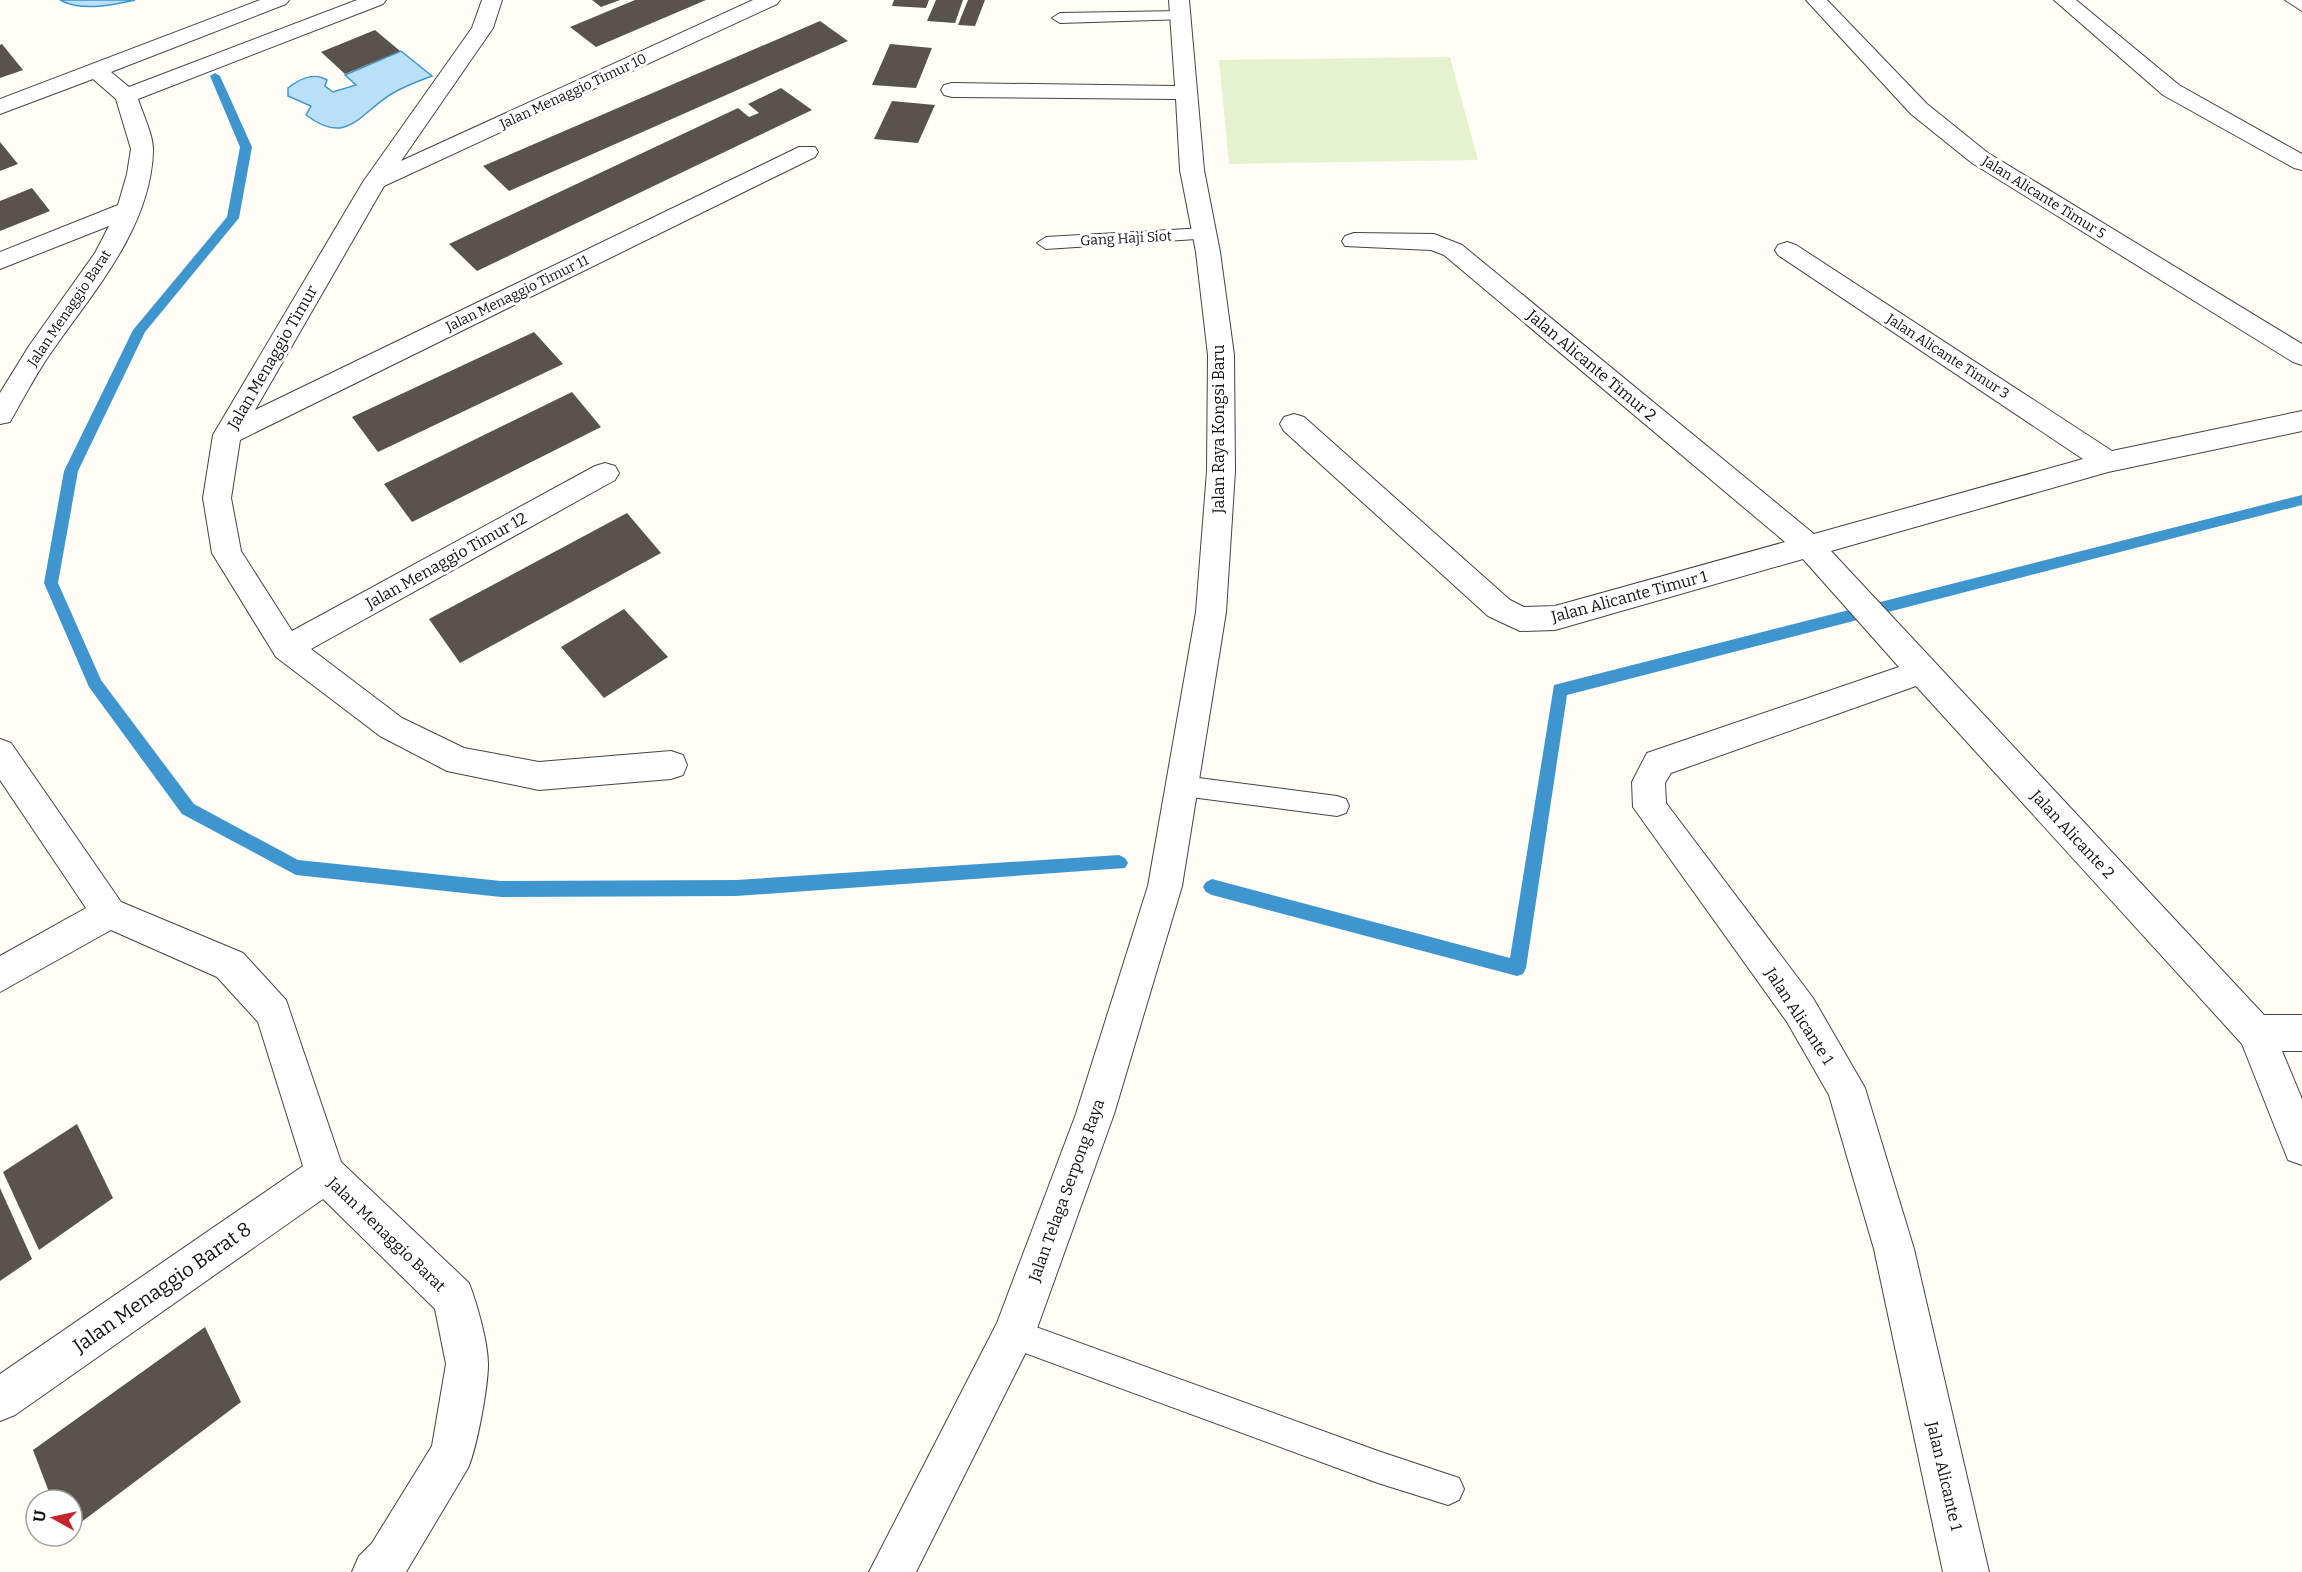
<svg xmlns="http://www.w3.org/2000/svg" width="2302" height="1572" font-family="Bitter,serif">
	<rect width="100%" height="100%" fill="#fffdf5"/>
	<path fill="#e6f2cf" d="M1450 57 1478 160 1229 164 1219 60Z"/>
	<g fill="#b9e0f7" stroke="#3f96cf" stroke-width="1.5">
		<path d="M60 0H135C111 5 83 12 60 0Z"/>
		<path d="M401 51 432 76C419 81 405 86 393 93 359 113 348 147 306 115L311 106 288 96V88C299 79 314 72 327 80L325 86 333 92 356 85 345 75Z"/>
	</g>
	<g fill="none" stroke-linecap="round" stroke-linejoin="round">
		<g fill="#3f96cf" fill-rule="evenodd">
			<path d="M215 73 220 76 252 147 239 218 145 332 78 471 58 583 101 680 194 804 298 860 501 881 736 880 1119 855 1125 858 1128 863 1125 868 736 896 501 897 296 875 182 814 89 687 44 583 64 471 133 330 227 217 240 147 210 76Z"/>
			<path d="M2302 495V505L1567 695 1526 968 1523 974 1517 976 1212 895 1206 892 1203 887 1206 882 1212 879 1510 958 1554 685Z"/>
		</g>
	</g>
	<g fill="#5a524d">
		<path d="M592 0H620L601 7Z"/>
		<path d="M635 0H706L596 47 570 27Z"/>
		<path d="M894 0H929L926 8 892 6Z"/>
		<path d="M936 0H963L955 23 927 21Z"/>
		<path d="M968 0H985L975 26 958 25Z"/>
		<path d="M820 21 848 41 509 191 483 166Z"/>
		<path d="M375 30 400 51 345 74 321 52Z"/>
		<path d="M2 44 23 70 0 78V45Z"/>
		<path d="M890 44 932 48 916 88 872 85Z"/>
		<path d="M781 88 812 110 477 271 449 244 738 108 749 117 759 113 748 104Z"/>
		<path d="M892 101 935 105 918 143 874 139Z"/>
		<path d="M0 142 18 164 0 171Z"/>
		<path d="M32 188 50 211 0 231V201Z"/>
		<path d="M534 332 563 364 378 452 352 417Z"/>
		<path d="M572 392 601 427 412 522 384 484Z"/>
		<path d="M627 513 661 553 460 663 429 619Z"/>
		<path d="M624 609 668 657 604 698 561 647Z"/>
		<path d="M77 1124 113 1198 39 1250 3 1172Z"/>
		<path d="M0 1188 32 1259 0 1281Z"/>
		<path d="M205 1327 241 1402 72 1529V1500H52L33 1450Z"/>
	</g>
	<g fill="none" stroke-linecap="round" stroke-linejoin="round">
		<defs>
			<g id="service">
				<path d="M2285 0H2302V11Z"/>
				<path d="M1181 11 1189 16 1186 19 1060 23 1052 18 1060 13Z"/>
				<path d="M1205 228 1211 230 1214 234 1211 238 1046 249 1037 243 1046 237Z"/>
				<path d="M1183 776 1337 796 1346 799 1349 806 1346 813 1337 816 1183 796 1175 793 1171 786 1175 779Z"/>
				<path d="M1014 1319 1378 1451 1459 1478 1464 1489 1459 1500 1448 1505 1378 1483 1014 1349 1003 1345 999 1334 1003 1323Z"/>
			</g>
			<g id="minor">
				<path d="M260 0H289L286 4 111 72 129 87 357 0H386L383 4 138 99C143 115 154 136 153 152 150 230 92 293 50 354 35 376 23 399 10 422L0 424V393L29 346 95 253 109 226 0 269V252L118 205 127 174 131 149 116 99 93 79 0 114V99Z"/>
				<path d="M482 0H502L493 28 401 161 753 0H780L777 4 384 186 255 410 799 147H815L818 152 815 157 240 440 231 498 241 551 292 631 595 466 605 463 615 466 619 473 615 480 311 649 402 718 464 748 539 762 671 751 683 755 687 765 683 775 671 779 539 790 447 771 380 736 276 657 212 553 203 498 213 435 363 182 472 28Z"/>
				<path d="M1169 0H1189L1204 170 1220 252 1234 355 1235 471 1226 612 1182 886 1114 1114 1035 1334 916 1572H869L997 1323 1076 1114 1148 886 1196 612 1207 471 1208 355 1196 252 1180 170 1176 99 952 97 944 95 941 90 944 85 952 83 1175 86Z"/>
				<path d="M1806 0H1827L1927 104 1988 153 2302 344V365L2293 362 1972 163 1911 114Z"/>
				<path d="M2054 0H2076L2179 85 2302 154V170L2294 168 2163 95Z"/>
				<path d="M1354 233 1434 234 1462 245 1814 534 2083 459 1778 255 1775 250 1778 245 1787 242 1796 245 2112 451 2302 411V431L2108 472 1831 551 2264 1015H2302V1051H2282L2302 1099V1165L2288 1160 2242 1044 1916 686 1671 773 1665 783 1666 803 1813 998 1865 1088 1914 1249 1989 1572H1943L1874 1249 1829 1095 1787 1022 1633 807 1632 782 1647 753 1899 667 1803 559 1555 630 1520 631 1488 616 1284 431 1280 424 1284 417 1294 414 1304 417 1510 600 1524 607 1555 606 1785 542 1444 255 1431 250 1345 246 1342 241 1345 236Z"/>
				<path d="M0 739 11 743 121 902 243 953 286 1000 341 1162 469 1283C477 1304 488 1342 488 1364 488 1387 477 1448 468 1468L406 1572H352L359 1556 372 1543 432 1446 446 1364 435 1309 323 1199 15 1415 0 1421V1374L303 1166 258 1022 217 977 111 930 0 992V956L86 908 0 780Z"/>
			</g>
		</defs>
		<use href="#service" stroke="#444" stroke-width="2"/>
		<use href="#minor" stroke="#444" stroke-width="2"/>
		<use href="#service" fill="#fff" fill-rule="evenodd"/>
		<use href="#minor" fill="#fff" fill-rule="evenodd"/>
	</g>
	<g text-anchor="middle" stroke-width="6" stroke-linejoin="round" paint-order="stroke">
		<g font-size="14" fill="#111" stroke="#fff">
			<text transform="translate(573 91) rotate(-25)" y="5">Jalan Menaggio Timur 10</text>
			<text transform="translate(2044 197) rotate(32)" y="5">Jalan Alicante Timur 5</text>
			<text transform="translate(1126 238) rotate(-3)" y="5">Gang Haji Siot</text>
			<text transform="translate(517 293) rotate(-26)" y="5">Jalan Menaggio Timur 11</text>
			<text transform="translate(69 308) rotate(-56)" y="5">Jalan Menaggio Barat</text>
			<text transform="translate(1948 356) rotate(33)" y="5">Jalan Alicante Timur 3</text>
		</g>
		<g font-size="16" fill="#111" stroke="#fff">
			<text transform="translate(272 357) rotate(-60)" y="6">Jalan Menaggio Timur</text>
			<text transform="translate(1592 365) rotate(40)" y="6">Jalan Alicante Timur 2</text>
			<text transform="translate(1218 429) rotate(-90)" y="6">Jalan Raya Kongsi Baru</text>
			<text transform="translate(446 560) rotate(-29)" y="6">Jalan Menaggio Timur 12</text>
			<text transform="translate(1629 596) rotate(-15)" y="6">Jalan Alicante Timur 1</text>
			<text transform="translate(2073 834) rotate(47)" y="6">Jalan Alicante 2</text>
			<text transform="translate(1800 1016) rotate(57)" y="6">Jalan Alicante 1</text>
			<text transform="translate(1066 1190) rotate(-70)" y="6">Jalan Telaga Serpong Raya</text>
			<text transform="translate(387 1234) rotate(44)" y="6">Jalan Menaggio Barat</text>
			<text transform="translate(1945 1476) rotate(77)" y="6">Jalan Alicante 1</text>
		</g>
		<g font-size="20" fill="#111" stroke="#fff">
			<text transform="translate(162 1287) rotate(-35)" y="7">Jalan Menaggio Barat 8</text>
		</g>
	</g>
	<g transform="translate(54 1518) rotate(278)"><circle r="28" fill="#ffffff" stroke="#a0a0a0" stroke-width="1.5"/>
	<path d="M0-4.5L10 22L0 15L-10 22Z" fill="#c4262e"/>
	<text y="-9" font-size="16" font-weight="bold" text-anchor="middle" fill="#111111">U</text>
	</g>
</svg>
